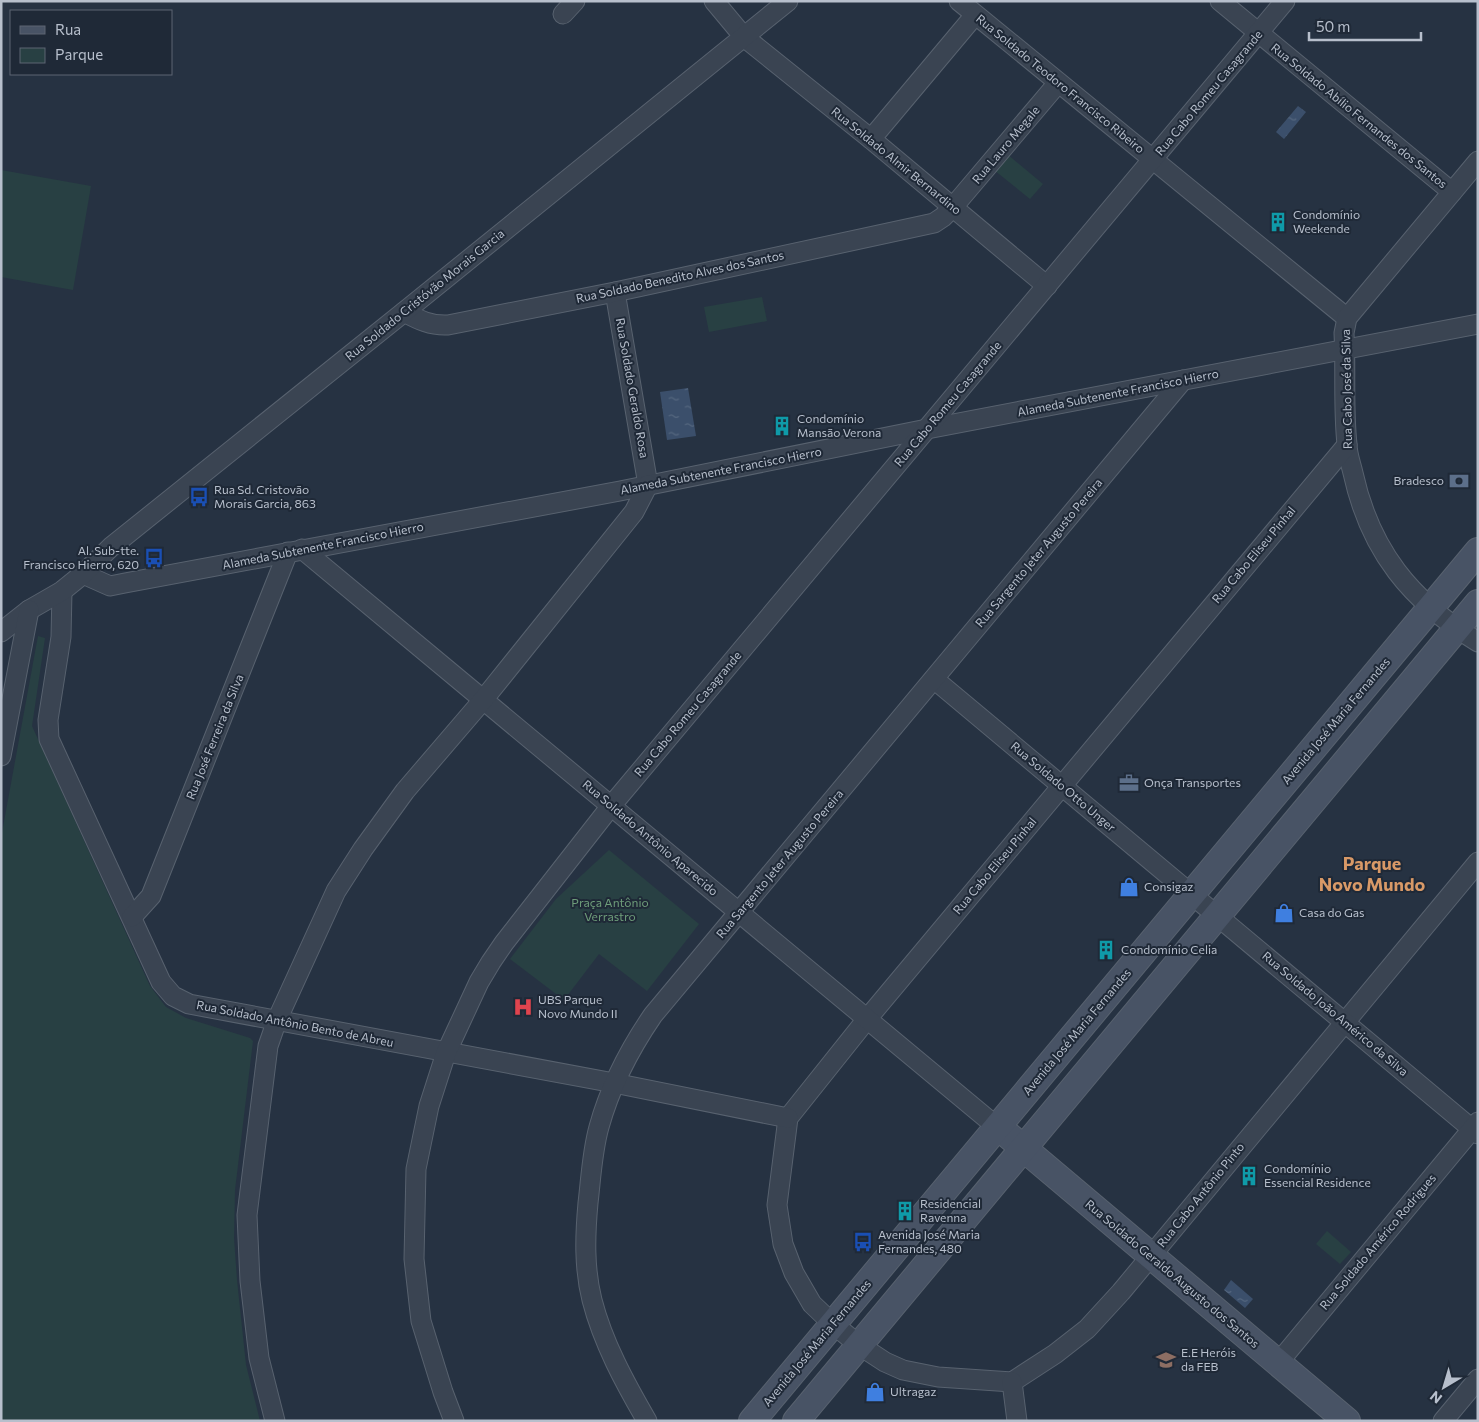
<svg xmlns="http://www.w3.org/2000/svg" width="1479" height="1422" font-family="Commissioner,sans-serif">
	<defs>
		<pattern id="water-ripples" width="26" height="14" patternUnits="userSpaceOnUse" patternTransform="scale(1.25)"><rect width="26" height="14" fill="#3b4f6b"/><path d="M2 4q2-2 4 0t4 0M15 11q2-2 4 0t4 0" fill="none" stroke="#55677f"/></pattern>
	</defs>
	<rect width="100%" height="100%" fill="#263242"/>
	<g fill="#284043">
		<path d="M1007 154 1043 184 1030 199 994 170Z"/>
		<path d="M1 170 91 186 73 290 1 277Z"/>
		<path d="M762 297 767 321 709 332 704 307Z"/>
		<path d="M38 636 45 638 32 726 150 986 166 1007 186 1018 250 1038 253 1041 235 1190 234 1238 237 1280 246 1365 260 1421H1V838Z"/>
		<path d="M609 850 699 924 647 991 599 954 564 1000 510 959 556 899Z"/>
		<path d="M1327 1231 1351 1252 1340 1264 1316 1244Z"/>
	</g>
	<g fill="url(#water-ripples)">
		<path d="M1298 106 1306 112 1284 139 1276 132Z"/>
		<path d="M688 388 696 436 667 440 660 392Z"/>
		<path d="M1231 1280 1253 1299 1245 1308 1224 1290Z"/>
	</g>
	<g fill="none" stroke-linecap="round" stroke-linejoin="round">
		<defs>
			<g id="street">
				<path d="M714 1 744 37 871 139 1047 286"/>
				<path d="M959 1 1347 318"/>
				<path d="M1220 1 1452 192"/>
				<path d="M563 14 575 1"/>
				<path d="M871 139 975 15"/>
				<path d="M1478 161 1347 318 1344 333C1346 370 1343 407 1347 444 1347 454 1351 464 1353 473 1370 551 1411 601 1478 642"/>
				<path d="M615 292 648 485"/>
				<path d="M404 312C419 320 431 326 448 325L615 292 934 223 943 217 953 207 1058 83"/>
				<path d="M1347 445 867 1019 788 1118 777 1205 783 1244 794 1273 812 1304 833 1324 859 1345 885 1362 903 1370 938 1377 1012 1382 1055 1354 1087 1329 1121 1292 1478 862"/>
				<path d="M302 549 997 1127"/>
				<path d="M83 574 110 586 125 583 620 491 927 429 1478 324"/>
				<path d="M62 591 61 637 48 720 49 739 161 982 173 996 189 1004 614 1083 788 1118"/>
				<path d="M1 632 29 610 62 591 83 574 111 547 404 312 788 1"/>
				<path d="M934 679 1478 1134"/>
				<path d="M1 756 29 610"/>
				<path d="M132 917 151 896 288 552"/>
				<path d="M1278 1363 1478 1122"/>
				<path d="M1012 1382 1017 1421"/>
				<path d="M275 1421 259 1358 250 1281 247 1215 268 1046 277 1020 336 891 363 849 405 791 483 700 634 512 648 485"/>
				<path d="M454 1421 443 1392 421 1321 414 1259 416 1169 429 1106 446 1053 479 982 491 962 504 943 611 806 1285 1"/>
				<path d="M647 1421C625 1383 603 1343 592 1300 584 1268 585 1236 588 1203 591 1178 592 1152 599 1127 610 1087 629 1050 653 1015L1183 380"/>
				<path d="M1443 1421 1478 1379"/>
			</g>
			<g id="secondary">
				<path d="M1009 1136 1347 1421"/>
				<path d="M752 1421 1478 551"/>
				<path d="M796 1421 1478 603"/>
			</g>
		</defs>
		<use href="#street" stroke="#58626f" stroke-width="21"/>
		<use href="#secondary" stroke="#58626f" stroke-width="28"/>
		<use href="#street" stroke="#3a4452" stroke-width="19"/>
		<use href="#secondary" stroke="#485365" stroke-width="26"/>
	</g>
	<defs>
		<symbol id="building-bare" viewBox="-9 -9 18 18"><path d="M-4-6H4V6H1V3H-1V6H-4ZM-2.5-4.3h1.7v1.8h-1.7ZM.8-4.3h1.7v1.8H.8ZM-2.5-1h1.7V.8h-1.7ZM.8-1h1.7V.8H.8Z" fill="#0f9aa8" stroke="#1f2937" stroke-width="2.5" paint-order="stroke"/></symbol>
		<symbol id="bank-bare" viewBox="-9 -9 18 18"><path d="M-6-4H6V4H-6ZM0-2.3a2.3 2.3 0 1 0 0 4.6a2.3 2.3 0 1 0 0-4.6Z" fill="#5c6f8a" stroke="#1f2937" stroke-width="2.5" paint-order="stroke"/></symbol>
		<symbol id="bus-bare" viewBox="-9 -9 18 18"><path d="M-5-6H5V4H4V6H2V4H-2V6H-4V4H-5ZM-3.5-4V0h7V-4ZM-3.5 1.2v1.5H-2V1.2ZM2 1.2v1.5H3.5V1.2Z" fill="#1a4fb4" stroke="#1f2937" stroke-width="2.5" paint-order="stroke"/></symbol>
		<symbol id="office-bare" viewBox="-9 -9 18 18"><path d="M-6-3h4V-5.5h4V-3h4V5H-6ZM-1-4.5V-3h2v-1.5ZM-6 0V1H6V0Z" fill="#5c6f8a" stroke="#1f2937" stroke-width="2.5" paint-order="stroke"/></symbol>
		<symbol id="shop-bare" viewBox="-9 -9 18 18"><path d="M-5-2.5h2.3a2.7 3.5 0 0 1 5.4 0H5L5.5 6h-11ZM-1.5-2.5h3a1.5 2.3 0 0 0-3 0Z" fill="#3f7fe0" stroke="#1f2937" stroke-width="2.5" paint-order="stroke"/></symbol>
		<symbol id="hospital-bare" viewBox="-9 -9 18 18"><path d="M-5-5h3v3.5h4V-5h3V5h-3V1.5h-4V5h-3Z" fill="#e0444e" stroke="#1f2937" stroke-width="2.5" paint-order="stroke"/></symbol>
		<symbol id="school-bare" viewBox="-9 -9 18 18"><path d="M0-5L7-2L0 1L-7-2ZM-4 1L0 2.5L4 1V4Q0 6-4 4Z" fill="#8d6e63" stroke="#1f2937" stroke-width="2.5" paint-order="stroke"/></symbol>
	</defs>
	<g fill-rule="evenodd">
		<use href="#building-bare" x="1264" y="208" width="28" height="28"/>
		<use href="#building-bare" x="768" y="412" width="28" height="28"/>
		<use href="#bank-bare" x="1445" y="467" width="28" height="28"/>
		<use href="#bus-bare" x="185" y="483" width="28" height="28"/>
		<use href="#bus-bare" x="140" y="544" width="28" height="28"/>
		<use href="#office-bare" x="1115" y="769" width="28" height="28"/>
		<use href="#shop-bare" x="1115" y="873" width="28" height="28"/>
		<use href="#shop-bare" x="1270" y="899" width="28" height="28"/>
		<use href="#building-bare" x="1092" y="936" width="28" height="28"/>
		<use href="#hospital-bare" x="509" y="993" width="28" height="28"/>
		<use href="#building-bare" x="1235" y="1162" width="28" height="28"/>
		<use href="#building-bare" x="891" y="1197" width="28" height="28"/>
		<use href="#bus-bare" x="849" y="1228" width="28" height="28"/>
		<use href="#school-bare" x="1152" y="1346" width="28" height="28"/>
		<use href="#shop-bare" x="861" y="1378" width="28" height="28"/>
	</g>
	<g text-anchor="middle" stroke-width="4" stroke-linejoin="round" paint-order="stroke">
		<g font-size="12" fill="#b7bfcc" stroke="#1f2937">
			<text transform="translate(1060 84) rotate(39)" y="4">Rua Soldado Teodoro Francisco Ribeiro</text>
			<text transform="translate(1209 93) rotate(-50)" y="4">Rua Cabo Romeu Casagrande</text>
			<text transform="translate(1359 116) rotate(39)" y="4">Rua Soldado Abílio Fernandes dos Santos</text>
			<text transform="translate(1006 145) rotate(-50)" y="4">Rua Lauro Megale</text>
			<text transform="translate(896 161) rotate(39)" y="4">Rua Soldado Almir Bernardino</text>
			<text transform="translate(680 277) rotate(-12)" y="4">Rua Soldado Benedito Alves dos Santos</text>
			<text transform="translate(425 295) rotate(-39)" y="4">Rua Soldado Cristóvão Morais Garcia</text>
			<text transform="translate(632 388) rotate(80)" y="4">Rua Soldado Geraldo Rosa</text>
			<text transform="translate(1347 389) rotate(-91)" y="4">Rua Cabo José da Silva</text>
			<text transform="translate(1118 393) rotate(-11)" y="4">Alameda Subtenente Francisco Hierro</text>
			<text transform="translate(948 404) rotate(-50)" y="4">Rua Cabo Romeu Casagrande</text>
			<text transform="translate(721 471) rotate(-11)" y="4">Alameda Subtenente Francisco Hierro</text>
			<text transform="translate(323 546) rotate(-11)" y="4">Alameda Subtenente Francisco Hierro</text>
			<text transform="translate(1039 553) rotate(-50)" y="4">Rua Sargento Jeter Augusto Pereira</text>
			<text transform="translate(1254 555) rotate(-50)" y="4">Rua Cabo Eliseu Pinhal</text>
			<text transform="translate(688 714) rotate(-50)" y="4">Rua Cabo Romeu Casagrande</text>
			<text transform="translate(1336 721) rotate(-50)" y="4">Avenida José Maria Fernandes</text>
			<text transform="translate(215 737) rotate(-68)" y="4">Rua José Ferreira da Silva</text>
			<text transform="translate(1063 787) rotate(40)" y="4">Rua Soldado Otto Unger</text>
			<text transform="translate(650 838) rotate(40)" y="4">Rua Soldado Antônio Aparecido</text>
			<text transform="translate(780 864) rotate(-50)" y="4">Rua Sargento Jeter Augusto Pereira</text>
			<text transform="translate(995 866) rotate(-50)" y="4">Rua Cabo Eliseu Pinhal</text>
			<text transform="translate(1335 1014) rotate(40)" y="4">Rua Soldado João Américo da Silva</text>
			<text transform="translate(295 1024) rotate(11)" y="4">Rua Soldado Antônio Bento de Abreu</text>
			<text transform="translate(1077 1032) rotate(-50)" y="4">Avenida José Maria Fernandes</text>
			<text transform="translate(1201 1195) rotate(-51)" y="4">Rua Cabo Antônio Pinto</text>
			<text transform="translate(1378 1242) rotate(-50)" y="4">Rua Soldado Américo Rodrigues</text>
			<text transform="translate(1172 1274) rotate(40)" y="4">Rua Soldado Geraldo Augusto dos Santos</text>
			<text transform="translate(817 1343) rotate(-50)" y="4">Avenida José Maria Fernandes</text>
		</g>
		<g font-size="12" fill="#b7bfcc" stroke="#1f2937" text-anchor="start">
			<text x="1293" y="219">Condomínio<tspan x="1293" dy="14">Weekende</tspan></text>
			<text x="797" y="423">Condomínio<tspan x="797" dy="14">Mansão Verona</tspan></text>
			<text x="1444" y="485" text-anchor="end">Bradesco</text>
			<text x="214" y="494">Rua Sd. Cristovão<tspan x="214" dy="14">Morais Garcia, 863</tspan></text>
			<text x="139" y="555" text-anchor="end">Al. Sub-tte.<tspan x="139" dy="14">Francisco Hierro, 620</tspan></text>
			<text x="1144" y="787">Onça Transportes</text>
			<text x="1144" y="891">Consigaz</text>
			<text x="1299" y="917">Casa do Gas</text>
			<text x="1121" y="954">Condomínio Celia</text>
			<text x="538" y="1004">UBS Parque<tspan x="538" dy="14">Novo Mundo II</tspan></text>
			<text x="1264" y="1173">Condomínio<tspan x="1264" dy="14">Essencial Residence</tspan></text>
			<text x="920" y="1208">Residencial<tspan x="920" dy="14">Ravenna</tspan></text>
			<text x="878" y="1239">Avenida José Maria<tspan x="878" dy="14">Fernandes, 480</tspan></text>
			<text x="1181" y="1357">E.E Heróis<tspan x="1181" dy="14">da FEB</tspan></text>
			<text x="890" y="1396">Ultragaz</text>
		</g>
		<g font-size="12" fill="#6e9d7a" stroke="#1f2937">
			<text x="610" y="907">Praça Antônio<tspan x="610" dy="14">Verrastro</tspan></text>
		</g>
		<g font-size="18" font-weight="bold" fill="#d89967" stroke="#1f2937">
			<text x="1372" y="870">Parque<tspan x="1372" dy="21">Novo Mundo</tspan></text>
		</g>
	</g>
	<rect width="1479" height="1422" fill="none" stroke="#b7bfcc" stroke-width="5"/>
	<rect x="10" y="10" width="162" height="65" fill="#1f2937" stroke="#5c6573"/>
	<rect x="20" y="26" width="25" height="8" fill="#485365" stroke="#5c6573"/>
	<text x="55" y="35" font-size="15" fill="#b7bfcc">Rua</text>
	<rect x="20" y="48" width="25" height="15" fill="#284043" stroke="#5c6573"/>
	<text x="55" y="60" font-size="15" fill="#b7bfcc">Parque</text>
	<g transform="translate(1444 1387) rotate(218)" stroke="#1f2937" stroke-width="4" paint-order="stroke">
	<path d="M0-4L9 19L0 12L-9 19Z" fill="#b7bfcc"/>
	<text y="-8" font-size="14" font-weight="bold" text-anchor="middle" fill="#b7bfcc">N</text>
	</g>
	<path d="M1309 32v8h112v-8" fill="none" stroke="#b7bfcc" stroke-width="2.5"/>
	<text x="1316" y="32" font-size="15" fill="#b7bfcc" stroke="#1f2937" stroke-width="4" paint-order="stroke">50 m</text>
</svg>
